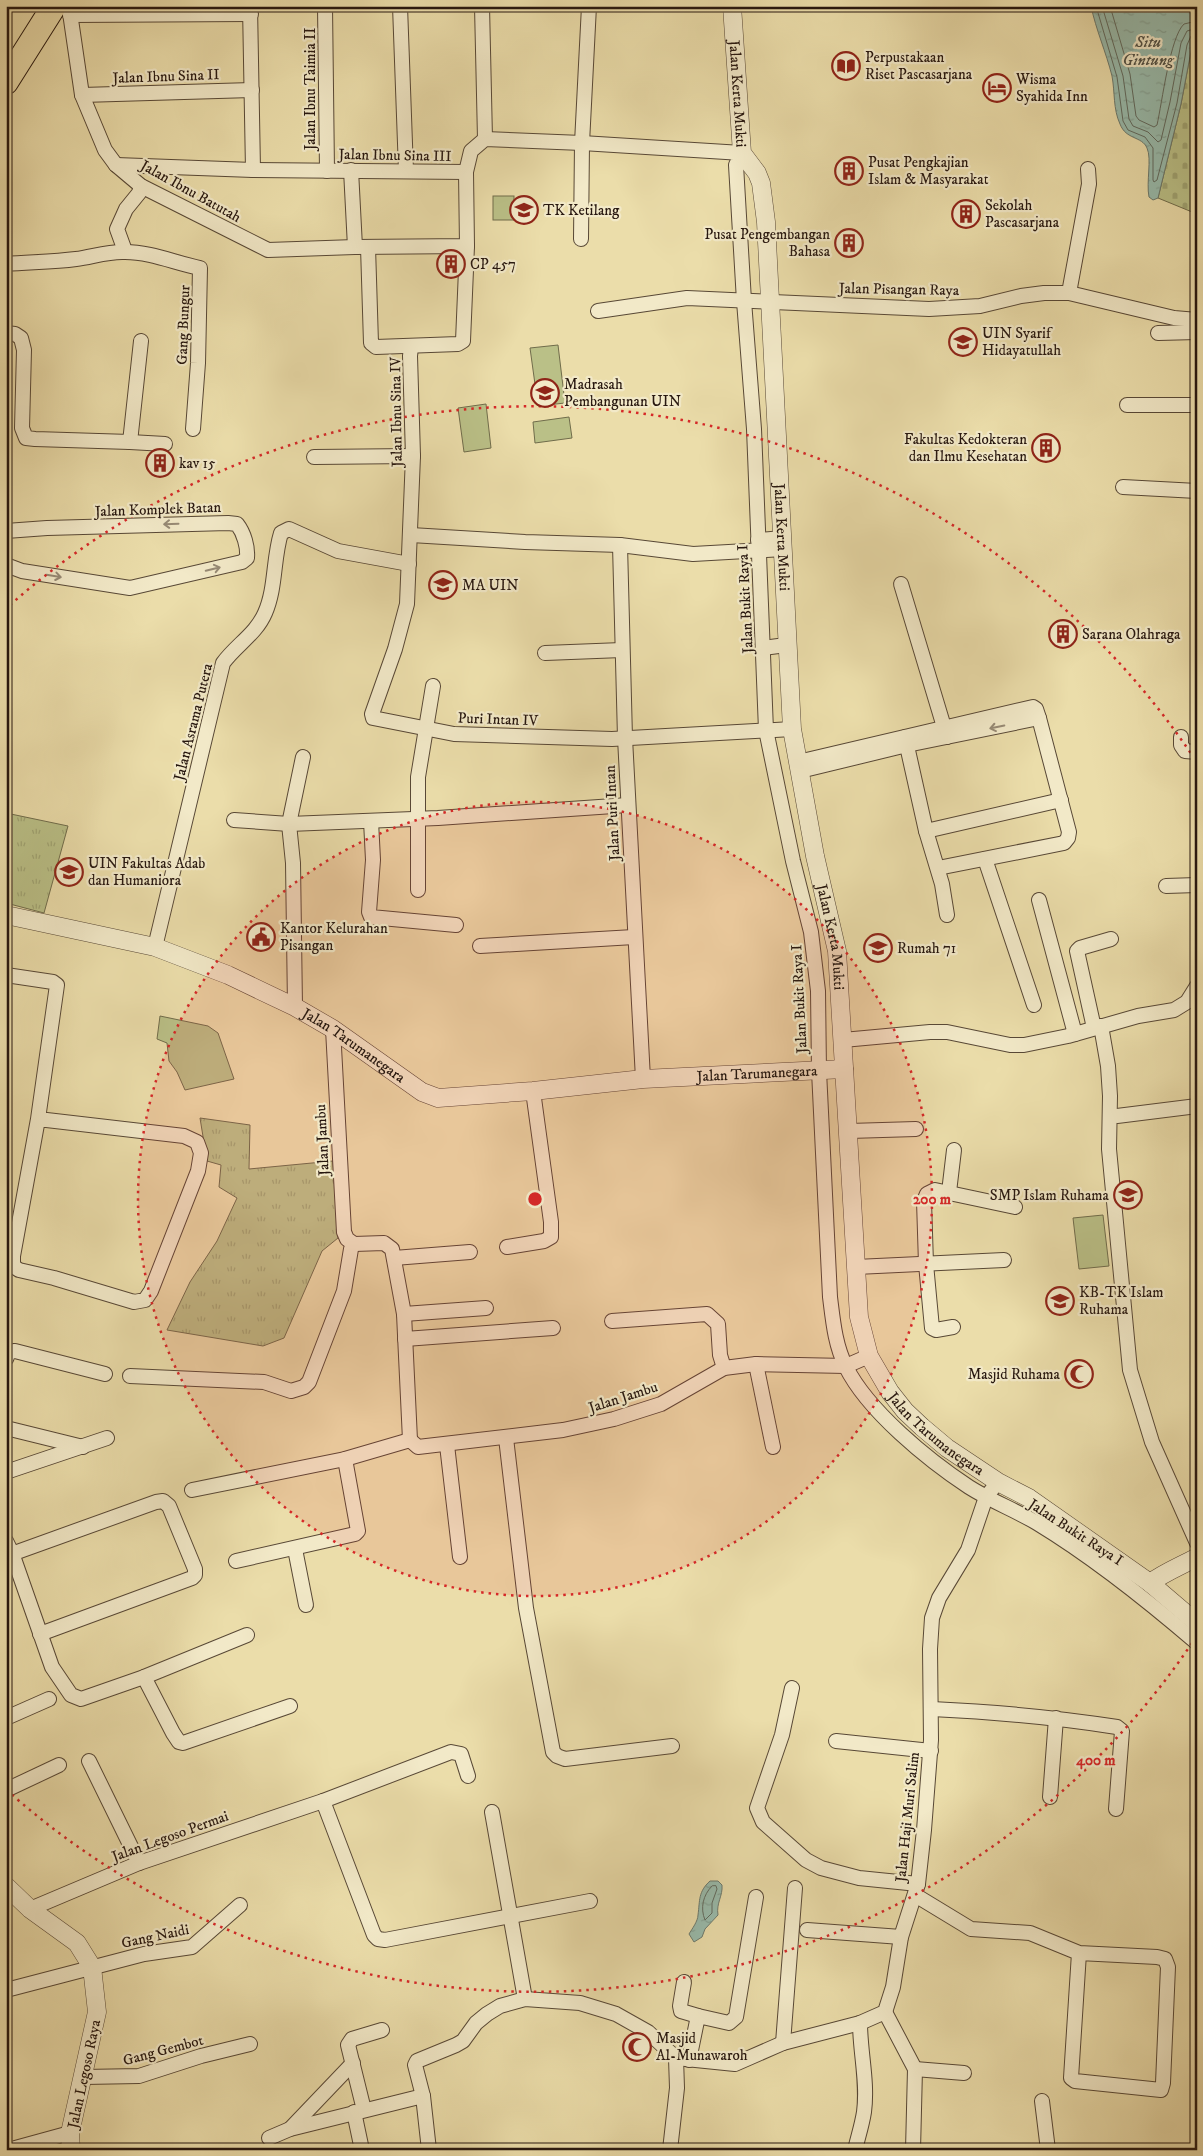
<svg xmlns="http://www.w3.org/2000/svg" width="1203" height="2156" font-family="'IM FELL DW Pica',serif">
	<defs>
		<pattern id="grass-tufts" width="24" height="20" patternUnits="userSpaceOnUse" patternTransform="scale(1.25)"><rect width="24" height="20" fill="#bac087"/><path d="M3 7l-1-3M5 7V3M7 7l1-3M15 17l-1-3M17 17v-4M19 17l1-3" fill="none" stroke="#a0a473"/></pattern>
		<pattern id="cemetery-stones" width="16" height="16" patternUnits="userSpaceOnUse" patternTransform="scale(1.25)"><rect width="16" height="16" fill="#bac087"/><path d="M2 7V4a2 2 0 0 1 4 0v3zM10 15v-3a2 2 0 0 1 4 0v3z" fill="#a0a473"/></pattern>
		<pattern id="water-ripples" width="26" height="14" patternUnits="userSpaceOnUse" patternTransform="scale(1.25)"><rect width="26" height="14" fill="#98bbac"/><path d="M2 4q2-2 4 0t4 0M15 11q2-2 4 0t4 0" fill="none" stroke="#83a093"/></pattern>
	</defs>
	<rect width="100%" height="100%" fill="#ebddaa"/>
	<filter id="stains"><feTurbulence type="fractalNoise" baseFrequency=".004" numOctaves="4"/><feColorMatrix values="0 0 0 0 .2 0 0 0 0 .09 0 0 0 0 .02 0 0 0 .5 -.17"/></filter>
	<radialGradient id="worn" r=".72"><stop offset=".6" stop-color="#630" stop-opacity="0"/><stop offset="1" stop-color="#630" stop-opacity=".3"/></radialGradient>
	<g fill="url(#grass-tufts)" stroke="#706c4b">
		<path d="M6 813 68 826 44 913 6 903Z"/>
		<path d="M200 1118 250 1125 249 1169 333 1161 338 1238 322 1251 284 1338 263 1346 167 1330 190 1282 217 1241 237 1198 219 1187 221 1165 207 1161Z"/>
	</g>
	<path fill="url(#cemetery-stones)" stroke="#706c4b" d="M1197 35V214L1158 198 1181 104 1192 46Z"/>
	<g fill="#bac087" stroke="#706c4b">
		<rect x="493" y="196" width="21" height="24"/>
		<path d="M558 345 565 403 538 406 530 348Z"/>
		<path d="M486 404 491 448 464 452 458 408Z"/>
		<path d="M569 417 572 438 535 443 533 422Z"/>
		<path d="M160 1016 208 1026 218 1033 234 1079 185 1090 177 1072 169 1061 167 1043 157 1039Z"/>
		<path d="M1103 1215 1109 1266 1079 1269 1073 1218Z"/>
	</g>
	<g fill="url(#water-ripples)" stroke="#6b796d">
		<path d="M1091 6H1197V35L1192 46 1181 104 1158 198 1153 200 1149 197C1146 182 1152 159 1147 148 1142 136 1126 140 1120 124 1113 109 1115 92 1112 76 1106 52 1096 30 1091 6Z"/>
		<path d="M710 1881H718L722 1885C723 1896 716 1903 718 1915L705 1929 702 1937 694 1942 689 1934C692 1929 698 1921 698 1915 700 1900 698 1892 710 1881Z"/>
	</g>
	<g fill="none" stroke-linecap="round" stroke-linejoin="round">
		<g stroke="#60695e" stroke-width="1">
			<path d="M1096 6 1117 77 1123 121 1128 130 1145 137 1153 148V180L1154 182 1157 180 1177 103 1187 45 1191 36 1197 34"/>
			<path d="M1102 6 1123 76 1129 119 1133 126 1148 132 1158 142 1161 140 1170 102 1181 43 1187 31 1197 28"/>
			<path d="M1110 6 1130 74 1136 116 1139 120 1154 127 1157 125C1162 103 1170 37 1184 24L1197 21"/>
			<path d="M716 1886 717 1889 712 1903V1913L705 1920C700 1908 703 1895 712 1886Z"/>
		</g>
		<defs>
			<g id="minor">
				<path d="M69 6 82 95 105 150 116 165 141 186 268 250 355 247 467 246 466 172 471 151 485 139 582 143 742 153 736 165 744 301 754 429 766 730 793 861 811 932 818 991 819 1071 830 1297C833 1321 835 1345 846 1367 868 1411 928 1460 969 1487 991 1501 1015 1510 1037 1523 1093 1557 1147 1600 1197 1643"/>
				<path d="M250 6 253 170"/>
				<path d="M325 6 327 171"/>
				<path d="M400 6 406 171"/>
				<path d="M482 6 485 139"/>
				<path d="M70 15 251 14"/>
				<path d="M82 95 252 90"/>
				<path d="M116 165 253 170 466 172"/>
				<path d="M351 170 355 247"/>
				<path d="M581 239 582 143 589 6"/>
				<path d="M368 247 371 343 376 347 458 344 463 341 467 246"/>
				<path d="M125 251 117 229 126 209 139 193 141 186"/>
				<path d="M6 264C29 262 53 262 76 259 92 257 109 251 125 252 151 252 175 263 200 268L198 363 193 429"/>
				<path d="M1069 293 1089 184 1088 169"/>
				<path d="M598 311 687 298 929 309 980 306 1021 296 1044 293H1069L1174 318 1197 320"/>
				<path d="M6 333 15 334 21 338 24 350 22 428 26 438 35 439 130 442 141 341"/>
				<path d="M1158 333 1197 332"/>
				<path d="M411 347 410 356 413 456 407 604 395 649 372 714 373 718 454 734 612 739 792 729"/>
				<path d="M1127 405H1197"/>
				<path d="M130 442 165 444"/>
				<path d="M314 457 413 456"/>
				<path d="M1123 487 1197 491"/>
				<path d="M6 531 47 528 228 523 237 524C244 533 248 547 247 558L242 562 130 588 22 571 6 565"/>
				<path d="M411 535 525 542 620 545 693 554 784 549"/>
				<path d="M758 540 783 538"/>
				<path d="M620 545 625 738 643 1079"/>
				<path d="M901 584 947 737"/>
				<path d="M763 648 786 645"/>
				<path d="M545 653 622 650"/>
				<path d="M905 737 926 831 942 884 947 915"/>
				<path d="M1181 737V745L1185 751 1197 752"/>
				<path d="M798 762 1033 707 1036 709 1039 718 907 745 800 771"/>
				<path d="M234 820 289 824 438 818 628 805"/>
				<path d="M371 821 373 860 369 912 371 917 456 925"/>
				<path d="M926 831 1061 800"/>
				<path d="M985 859 1034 1005"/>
				<path d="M938 868 1064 843 1068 838 1069 832 1039 718"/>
				<path d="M1166 886 1197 885"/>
				<path d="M418 890V777L433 686"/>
				<path d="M1039 900 1075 1034"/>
				<path d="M480 946 634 937"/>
				<path d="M155 947 223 663C236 645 256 634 265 613 276 588 273 559 281 533L289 529 338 551 409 564"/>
				<path d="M6 975 53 982 57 985 38 1119 184 1136 197 1142 201 1153 198 1171 151 1291 145 1300 134 1302 54 1278 19 1270 13 1266V1256L38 1119"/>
				<path d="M295 1007 293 863 289 824 303 757"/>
				<path d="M1101 1026 1108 1066 1110 1096 1109 1149 1130 1370 1152 1442 1197 1543"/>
				<path d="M1094 1028 1077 951 1080 948 1111 939"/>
				<path d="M333 1029 344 1232 347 1239 354 1244"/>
				<path d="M843 1040 930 1032H947L1010 1045H1024L1068 1036 1138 1016 1174 1010 1187 1002 1197 986"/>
				<path d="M1117 1116 1197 1106"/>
				<path d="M849 1131 916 1129"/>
				<path d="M949 1192 954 1150"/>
				<path d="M354 1244 384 1243 392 1249 404 1314 410 1440"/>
				<path d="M507 1247 544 1241 551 1237V1222L533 1091"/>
				<path d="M394 1258 470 1252"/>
				<path d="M856 1267 1004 1260"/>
				<path d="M404 1314 486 1308"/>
				<path d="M612 1321 707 1314 718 1324 720 1355 724 1368"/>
				<path d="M953 1327 936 1330 932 1328 926 1264 924 1201 927 1194 935 1190 1015 1207"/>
				<path d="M405 1339 553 1328"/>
				<path d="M6 1359 9 1352 15 1351 105 1374"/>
				<path d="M756 1364 773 1447"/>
				<path d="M130 1376 264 1382 291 1391 304 1387 309 1382 344 1291 351 1249 354 1244"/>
				<path d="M6 1428 83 1447"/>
				<path d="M506 1438 526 1608 553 1752 557 1756 565 1759 672 1746"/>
				<path d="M410 1440 418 1447 563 1430 614 1419 661 1404 724 1368 756 1364 846 1366 869 1356"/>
				<path d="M447 1445 460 1557"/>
				<path d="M6 1472 107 1438"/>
				<path d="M192 1490 345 1459 410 1440"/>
				<path d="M6 1541 12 1553 52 1667 71 1695 81 1699 144 1677 247 1635"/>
				<path d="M295 1549 306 1605"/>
				<path d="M6 1556 156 1502 163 1501 169 1506 195 1569V1575L192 1578 40 1634"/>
				<path d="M236 1561 355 1534 358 1531 345 1459"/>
				<path d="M144 1677 173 1733 179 1742 183 1743 290 1706"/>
				<path d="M792 1688 782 1735 757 1808 763 1822 806 1860 821 1868 859 1878 918 1884"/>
				<path d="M932 1709C994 1712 1055 1717 1117 1727L1122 1731 1116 1809"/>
				<path d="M6 1718 49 1699"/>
				<path d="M836 1741 931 1751"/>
				<path d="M89 1761 139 1863"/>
				<path d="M6 1790 59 1765"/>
				<path d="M1050 1797 1056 1718"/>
				<path d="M323 1801 374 1935 378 1939 385 1940 590 1901"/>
				<path d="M492 1812 525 1999"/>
				<path d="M915 1895 971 1929 1030 1933 1079 1953 1157 1957 1165 1959 1168 1967 1163 2083 1161 2090 1075 2081 1071 2078 1079 1953"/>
				<path d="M30 1909 139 1863 323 1801 451 1752 461 1754 468 1776"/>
				<path d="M807 1930 901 1937"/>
				<path d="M684 1982 680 2006 681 2011 698 2016"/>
				<path d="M10 1989 144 1954 192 1947 240 1905"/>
				<path d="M885 2012 915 2069 913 2150"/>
				<path d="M783 2043 795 1888"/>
				<path d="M689 2060 698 2016 729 2023 736 2017 756 1897"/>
				<path d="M915 2069 964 2073"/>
				<path d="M84 2077 139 2076 201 2056 250 2044"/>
				<path d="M1042 2101 1048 2150"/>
				<path d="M364 2110 348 2045 352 2039 382 2030"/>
				<path d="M354 2112 362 2150"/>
				<path d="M290 2129 353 2063"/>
				<path d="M269 2138 290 2129 423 2096"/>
				<path d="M8 2150 70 2133"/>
				<path d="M429 2150 423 2096 415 2065 417 2061 456 2045 463 2041 476 2023 487 2014 500 2006 525 1999 580 2003 616 2014 648 2032 676 2058 735 2064 783 2043 860 2023 885 2012 893 1987 901 1937 918 1884 924 1830 931 1740 930 1649 932 1618 939 1598 968 1550 986 1497 998 1482"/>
				<path d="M670 2150 677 2088 676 2058"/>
				<path d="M855 2150C858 2137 862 2125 864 2112 868 2082 860 2052 860 2023"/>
			</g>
			<g id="tertiary">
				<path id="s1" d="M732 6 742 153 757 173 761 183 766 222 792 729 815 856 837 951 859 1317 869 1356 890 1392 905 1411 922 1427 947 1448 998 1482 1029 1498 1150 1583 1197 1623"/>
				<path id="s2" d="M6 915 155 947 228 975 295 1007 333 1029 422 1092 438 1098 533 1091 643 1079 844 1069"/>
				<path d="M1150 1583C1165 1572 1181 1566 1197 1557"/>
				<path d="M6 1886 30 1909 77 1943 92 1967 97 2012 70 2133 71 2150"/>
			</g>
			<path id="trunk" d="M6 82 54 6"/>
		</defs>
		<use href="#minor" stroke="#584836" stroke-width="16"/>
		<use href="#tertiary" stroke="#584836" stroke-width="19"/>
		<use href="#trunk" stroke="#27170f" stroke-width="26"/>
		<use href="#minor" stroke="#f2e9c8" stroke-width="14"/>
		<use href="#tertiary" stroke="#f2e9c8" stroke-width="18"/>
		<use href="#trunk" stroke="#ebddaa" stroke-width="24"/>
	</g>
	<defs><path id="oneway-shaft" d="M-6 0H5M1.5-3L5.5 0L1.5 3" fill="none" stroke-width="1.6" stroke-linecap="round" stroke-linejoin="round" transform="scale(1.25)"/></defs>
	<g stroke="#978a75">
		<use href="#oneway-shaft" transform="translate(171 524) rotate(178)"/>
		<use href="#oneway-shaft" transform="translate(213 569) rotate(-14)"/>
		<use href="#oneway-shaft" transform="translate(54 576) rotate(9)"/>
		<use href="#oneway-shaft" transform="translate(997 727) rotate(168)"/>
	</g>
	<circle cx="535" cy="1199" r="397" fill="#d62828" fill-opacity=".12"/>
	<g fill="none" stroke="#d62828" stroke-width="2.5" stroke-dasharray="2.5 5">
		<circle cx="535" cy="1199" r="397"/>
		<path d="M1196 1637A793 793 0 0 1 10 1793M10 605A793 793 0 0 1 1196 761"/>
	</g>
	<defs>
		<symbol id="library-ring" viewBox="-11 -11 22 22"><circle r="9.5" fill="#f2e9c8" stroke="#8f2418" stroke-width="1.5"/><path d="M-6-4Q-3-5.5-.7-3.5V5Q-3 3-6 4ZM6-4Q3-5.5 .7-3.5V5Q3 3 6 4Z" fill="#8f2418"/></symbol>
		<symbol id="hotel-ring" viewBox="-11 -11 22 22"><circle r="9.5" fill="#f2e9c8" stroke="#8f2418" stroke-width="1.5"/><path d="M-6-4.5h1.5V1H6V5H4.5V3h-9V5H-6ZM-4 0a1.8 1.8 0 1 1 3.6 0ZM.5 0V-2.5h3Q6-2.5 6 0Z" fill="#8f2418"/></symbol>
		<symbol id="building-ring" viewBox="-11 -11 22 22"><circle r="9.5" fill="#f2e9c8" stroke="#8f2418" stroke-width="1.5"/><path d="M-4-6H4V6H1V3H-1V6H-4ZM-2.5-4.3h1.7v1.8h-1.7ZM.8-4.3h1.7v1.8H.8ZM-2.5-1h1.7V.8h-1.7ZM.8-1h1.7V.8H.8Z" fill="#8f2418"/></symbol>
		<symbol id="school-ring" viewBox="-11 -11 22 22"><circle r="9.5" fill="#f2e9c8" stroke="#8f2418" stroke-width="1.5"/><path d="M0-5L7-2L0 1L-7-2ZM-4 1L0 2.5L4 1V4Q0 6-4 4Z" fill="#8f2418"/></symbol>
		<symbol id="university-ring" viewBox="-11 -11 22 22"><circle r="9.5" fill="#f2e9c8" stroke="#8f2418" stroke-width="1.5"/><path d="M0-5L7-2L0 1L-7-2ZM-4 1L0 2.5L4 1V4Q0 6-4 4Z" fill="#8f2418"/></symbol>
		<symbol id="civic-ring" viewBox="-11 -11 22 22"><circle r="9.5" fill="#f2e9c8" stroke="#8f2418" stroke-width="1.5"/><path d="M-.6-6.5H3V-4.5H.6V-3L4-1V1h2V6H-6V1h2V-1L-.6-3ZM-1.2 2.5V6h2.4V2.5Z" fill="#8f2418"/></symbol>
		<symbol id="mosque-ring" viewBox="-11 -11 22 22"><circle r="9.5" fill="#f2e9c8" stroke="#8f2418" stroke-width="1.5"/><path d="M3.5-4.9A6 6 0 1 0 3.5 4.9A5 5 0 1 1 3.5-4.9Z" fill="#8f2418"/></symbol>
	</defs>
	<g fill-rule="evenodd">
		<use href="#library-ring" x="830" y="50" width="32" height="32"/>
		<use href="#hotel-ring" x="981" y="72" width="32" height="32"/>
		<use href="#building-ring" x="833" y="155" width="32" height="32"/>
		<use href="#school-ring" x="508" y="194" width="32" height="32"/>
		<use href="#building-ring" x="950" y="198" width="32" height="32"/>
		<use href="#building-ring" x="833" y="227" width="32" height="32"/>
		<use href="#building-ring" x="435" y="248" width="32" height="32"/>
		<use href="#university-ring" x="947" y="326" width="32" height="32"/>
		<use href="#school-ring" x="529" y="377" width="32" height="32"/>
		<use href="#building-ring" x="1030" y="432" width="32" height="32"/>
		<use href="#building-ring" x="144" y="447" width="32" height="32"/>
		<use href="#school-ring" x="427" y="569" width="32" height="32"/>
		<use href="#building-ring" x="1047" y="618" width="32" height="32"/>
		<use href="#university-ring" x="53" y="856" width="32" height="32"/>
		<use href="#civic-ring" x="245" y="921" width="32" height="32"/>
		<use href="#school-ring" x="862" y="932" width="32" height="32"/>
		<use href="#school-ring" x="1112" y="1179" width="32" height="32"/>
		<use href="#school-ring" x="1044" y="1285" width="32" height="32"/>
		<use href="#mosque-ring" x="1063" y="1358" width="32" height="32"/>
		<use href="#mosque-ring" x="621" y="2031" width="32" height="32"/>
	</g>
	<g text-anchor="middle" stroke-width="4.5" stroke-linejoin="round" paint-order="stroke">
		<g font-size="15" fill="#27170f" stroke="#f2e9c8" text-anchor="start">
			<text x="865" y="62">Perpustakaan<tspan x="865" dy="17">Riset Pascasarjana</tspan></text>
			<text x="1016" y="84">Wisma<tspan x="1016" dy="17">Syahida Inn</tspan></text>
			<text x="868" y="167">Pusat Pengkajian<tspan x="868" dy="17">Islam &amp; Masyarakat</tspan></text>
			<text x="985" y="210">Sekolah<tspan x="985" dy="17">Pascasarjana</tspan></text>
			<text x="543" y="215">TK Ketilang</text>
			<text x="830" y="239" text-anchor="end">Pusat Pengembangan<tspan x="830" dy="17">Bahasa</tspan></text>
			<text x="470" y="269">CP 457</text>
			<text x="982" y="338">UIN Syarif<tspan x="982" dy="17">Hidayatullah</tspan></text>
			<text x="564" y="389">Madrasah<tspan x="564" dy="17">Pembangunan UIN</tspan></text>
			<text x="1027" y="444" text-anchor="end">Fakultas Kedokteran<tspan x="1027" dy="17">dan Ilmu Kesehatan</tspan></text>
			<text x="179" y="468">kav 15</text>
			<text x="462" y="590">MA UIN</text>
			<text x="1082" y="639">Sarana Olahraga</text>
			<text x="88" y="868">UIN Fakultas Adab<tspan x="88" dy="17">dan Humaniora</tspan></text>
			<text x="280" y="933">Kantor Kelurahan<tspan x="280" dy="17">Pisangan</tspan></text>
			<text x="897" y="953">Rumah 71</text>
			<text x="1109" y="1200" text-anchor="end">SMP Islam Ruhama</text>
			<text x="1079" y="1297">KB-TK Islam<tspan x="1079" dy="17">Ruhama</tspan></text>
			<text x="1060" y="1379" text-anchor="end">Masjid Ruhama</text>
			<text x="656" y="2043">Masjid<tspan x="656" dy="17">Al-Munawaroh</tspan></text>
		</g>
		<g font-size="15" fill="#27170f" stroke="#f2e9c8">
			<text transform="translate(166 76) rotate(-2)" y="5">Jalan Ibnu Sina II</text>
			<text transform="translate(310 89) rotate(-90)" y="5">Jalan Ibnu Taimia II</text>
			<text dy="5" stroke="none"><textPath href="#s1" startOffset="88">Jalan Kerta Mukti</textPath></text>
			<text transform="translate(395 155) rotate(1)" y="5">Jalan Ibnu Sina III</text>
			<text transform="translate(191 191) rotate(29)" y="5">Jalan Ibnu Batutah</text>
			<text transform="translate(899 289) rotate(1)" y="5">Jalan Pisangan Raya</text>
			<text transform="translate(183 325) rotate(-88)" y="5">Gang Bungur</text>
			<text transform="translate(396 412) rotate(-91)" y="5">Jalan Ibnu Sina IV</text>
			<text transform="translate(158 509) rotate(-2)" y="5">Jalan Komplek Batan</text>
			<text dy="5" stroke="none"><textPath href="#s1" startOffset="538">Jalan Kerta Mukti</textPath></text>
			<text transform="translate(745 599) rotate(-93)" y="5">Jalan Bukit Raya I</text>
			<text transform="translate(498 719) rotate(2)" y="5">Puri Intan IV</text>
			<text transform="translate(193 722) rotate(-76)" y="5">Jalan Asrama Putera</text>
			<text transform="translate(612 813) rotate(-93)" y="5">Jalan Puri Intan</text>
			<text dy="5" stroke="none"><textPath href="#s1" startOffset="942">Jalan Kerta Mukti</textPath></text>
			<text transform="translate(799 999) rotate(-93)" y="5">Jalan Bukit Raya I</text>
			<text dy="5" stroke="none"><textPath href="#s2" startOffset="375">Jalan Tarumanegara</textPath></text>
			<text dy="5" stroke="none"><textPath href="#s2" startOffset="795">Jalan Tarumanegara</textPath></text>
			<text transform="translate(322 1140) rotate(-93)" y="5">Jalan Jambu</text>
			<text transform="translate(623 1397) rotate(-18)" y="5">Jalan Jambu</text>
			<text dy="5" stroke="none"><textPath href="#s1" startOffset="1468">Jalan Tarumanegara</textPath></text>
			<text transform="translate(1076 1532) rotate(33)" y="5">Jalan Bukit Raya I</text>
			<text transform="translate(907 1817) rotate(-84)" y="5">Jalan Haji Muri Salim</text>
			<text transform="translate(170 1836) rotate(-20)" y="5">Jalan Legoso Permai</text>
			<text transform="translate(155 1936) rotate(-12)" y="5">Gang Naidi</text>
			<text transform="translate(163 2050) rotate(-15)" y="5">Gang Gembot</text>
			<text transform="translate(84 2074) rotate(-78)" y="5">Jalan Legoso Raya</text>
		</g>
		<g font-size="16" font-style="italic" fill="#4f5046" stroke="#f2e9c8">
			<text x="1148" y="47">Situ<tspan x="1148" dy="18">Gintung</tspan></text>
		</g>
	</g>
	<circle cx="535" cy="1199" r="8" fill="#d62828" stroke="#f2e9c8" stroke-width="2.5"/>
	<g font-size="15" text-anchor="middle" font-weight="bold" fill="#d62828" stroke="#f2e9c8" stroke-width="4.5" stroke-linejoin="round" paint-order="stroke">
		<text x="932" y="1204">200 m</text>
		<text x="1096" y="1765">400 m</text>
	</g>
	<rect width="1203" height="2156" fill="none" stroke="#ebddaa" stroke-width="25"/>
	<rect x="8" y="8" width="1188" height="2141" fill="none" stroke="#27170f" stroke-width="2.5"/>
	<rect x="12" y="12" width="1178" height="2131" fill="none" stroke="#27170f"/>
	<rect width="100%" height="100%" filter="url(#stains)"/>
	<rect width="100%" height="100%" fill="url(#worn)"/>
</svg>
